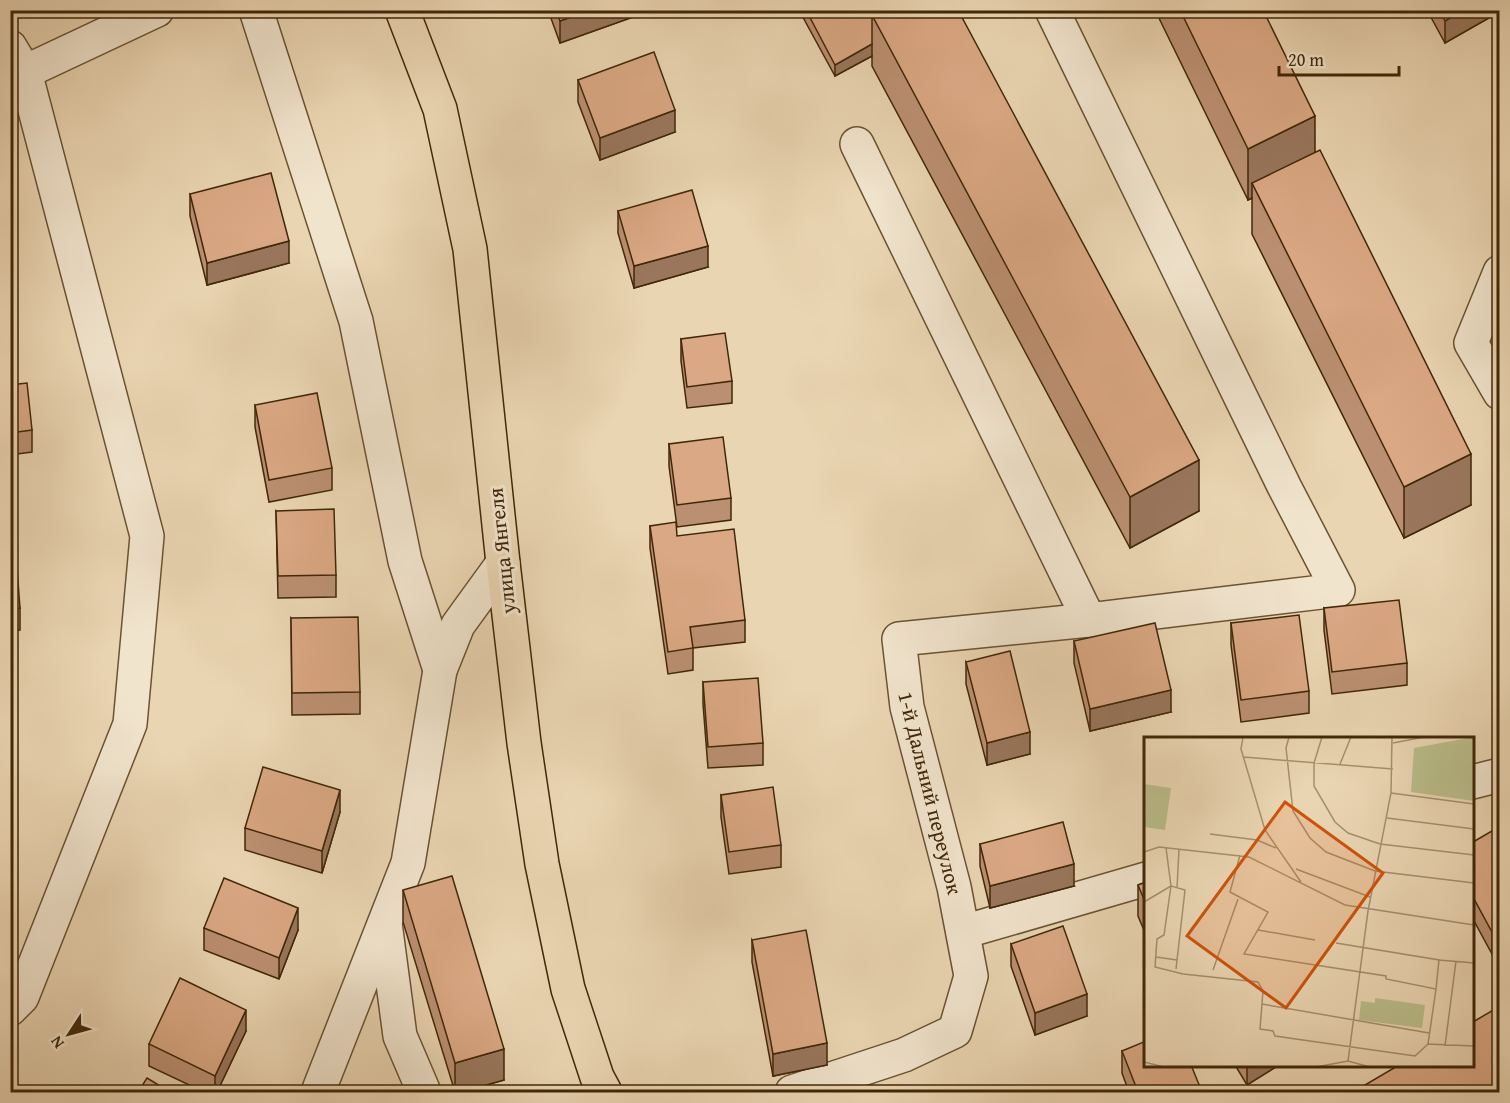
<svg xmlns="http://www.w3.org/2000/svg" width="1510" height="1103" font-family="'Gentium Book Plus',serif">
	<rect width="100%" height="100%" fill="#ead5b2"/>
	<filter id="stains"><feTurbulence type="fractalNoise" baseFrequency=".00333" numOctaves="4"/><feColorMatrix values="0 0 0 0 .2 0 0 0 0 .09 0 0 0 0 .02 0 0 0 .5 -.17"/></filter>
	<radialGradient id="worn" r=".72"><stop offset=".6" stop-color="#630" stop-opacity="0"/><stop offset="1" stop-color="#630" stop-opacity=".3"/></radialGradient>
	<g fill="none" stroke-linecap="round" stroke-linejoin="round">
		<defs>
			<g id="minor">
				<path d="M256 10 356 321 405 561 440 670"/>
				<path d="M10 47 25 72 147 536 130 724 22 997 10 1009"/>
				<path d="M10 79 157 10"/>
				<path d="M857 144 1089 620"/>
				<path d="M1500 272 1471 343 1500 393"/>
				<path d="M1472 782 1500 775"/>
				<path d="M385 923 400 1036 424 1092"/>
				<path d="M963 932 1146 879"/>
				<path d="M318 1092 408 863 440 670 458 625 503 563"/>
				<path d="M792 1092 904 1055 955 1031 971 976 954 887 907 707 899 639 1089 620 1338 590 1284 486 1052 10"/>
			</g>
			<path id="major" d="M402 10 440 109 470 249 503 563 524 743 542 864 568 989 597 1077 605 1092"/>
		</defs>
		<use href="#minor" stroke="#6a5232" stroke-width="36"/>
		<use href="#major" stroke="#402708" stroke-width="36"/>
		<use href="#minor" stroke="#f1e4cd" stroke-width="33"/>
		<use href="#major" stroke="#ead5b2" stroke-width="33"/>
	</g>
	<g fill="#bb9072" stroke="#402708" stroke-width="1.5">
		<path d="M548 10H636V16L560 43Z"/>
		<path d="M799 10H958L1199 511 1130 548 872 66V56L835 76Z"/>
		<path d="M1155 10H1263L1315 152 1471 505 1404 538 1252 234V198L1248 200Z"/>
		<path d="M1427 10H1494V15L1445 43Z"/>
		<path d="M578 80 675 132 600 160 578 102Z"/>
		<path d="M190 194 289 263 207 285 190 216Z"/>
		<path d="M618 211 708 267 634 288 618 233Z"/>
		<path d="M681 339 732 381V403L687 408 681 361Z"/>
		<path d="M10 385 32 430V452L10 455Z"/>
		<path d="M255 405 332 468V490L269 502 255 427Z"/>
		<path d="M669 444 731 498V520L677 527 669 466Z"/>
		<path d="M276 511 336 575V597L278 598Z"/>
		<path d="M650 526 677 536 745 620V642L693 648V670L668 674 650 548Z"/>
		<path d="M10 568 20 608V630L10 631Z"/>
		<path d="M1324 608 1407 663V685L1332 694 1324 630Z"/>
		<path d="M291 618 360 692V714L292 715Z"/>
		<path d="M1231 623 1309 691V713L1241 722 1231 645Z"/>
		<path d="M1074 641 1171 712 1090 731 1074 663Z"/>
		<path d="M966 662 1030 754 987 765 966 684Z"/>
		<path d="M703 682 763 743V765L708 768 703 704Z"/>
		<path d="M721 795 781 845V867L729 874 721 817Z"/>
		<path d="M340 812 322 873 245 850V828Z"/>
		<path d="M1500 833V950L1492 954 1473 919V842Z"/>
		<path d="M980 844 1074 886 990 908 980 866Z"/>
		<path d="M1146 882V935L1138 916V885Z"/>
		<path d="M403 890 504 1080 462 1092H455L403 922Z"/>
		<path d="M204 928 298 930 279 979 204 950Z"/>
		<path d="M752 940 827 1065 773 1076 752 962Z"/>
		<path d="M1011 944 1087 1016 1035 1035 1011 966Z"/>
		<path d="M246 1031 217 1092H204L149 1066V1044Z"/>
		<path d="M1122 1051 1202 1092H1129L1122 1073Z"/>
		<path d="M1235 1065H1279L1247 1085Z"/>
	</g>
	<g fill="#99765c" stroke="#402708" stroke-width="1.5">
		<path d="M590 10H636V16L560 43V21Z"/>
		<path d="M1463 10H1494V15L1445 43V21Z"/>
		<path d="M872 44V56L835 76V65Z"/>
		<path d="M675 110V132L600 160V138Z"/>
		<path d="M1315 116V168L1252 183V198L1248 200V149Z"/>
		<path d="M289 241V263L207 285V263Z"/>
		<path d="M708 246V267L634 288V266Z"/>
		<path d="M1471 454V505L1404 538V487Z"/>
		<path d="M1199 460V511L1130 548V497Z"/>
		<path d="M1171 690V712L1090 731V709Z"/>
		<path d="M1030 732V754L987 765V743Z"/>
		<path d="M340 790V812L322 873V851Z"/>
		<path d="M1074 864V886L990 908V886Z"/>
		<path d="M298 908V930L279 979V958Z"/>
		<path d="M1500 928V950L1492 954V932Z"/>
		<path d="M1087 994V1016L1035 1035V1013Z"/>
		<path d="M246 1010V1031L217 1092H215V1076Z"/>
		<path d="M827 1043V1065L773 1076V1054Z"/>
		<path d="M504 1049V1080L462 1092H455V1063Z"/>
		<path d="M1247 1065H1279L1247 1085Z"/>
	</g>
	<g fill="#daa884" stroke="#402708" stroke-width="1.5">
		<path d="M556 10H590L560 21Z"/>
		<path d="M806 10H882L872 15V44L835 65Z"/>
		<path d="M882 10H958L1199 460 1130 497 872 15Z"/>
		<path d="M1180 10H1263L1315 116 1248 149Z"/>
		<path d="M1439 10H1463L1445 21Z"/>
		<path d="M654 52 675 110 600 138 578 80Z"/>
		<path d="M1320 150 1471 454 1404 487 1252 183Z"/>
		<path d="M271 173 289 241 207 263 190 194Z"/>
		<path d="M692 190 708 246 634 266 618 211Z"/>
		<path d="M725 333 732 381 687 387 681 339Z"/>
		<path d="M27 383 32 430 10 433V385Z"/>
		<path d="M317 393 332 468 269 480 255 405Z"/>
		<path d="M723 437 731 498 677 505 669 444Z"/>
		<path d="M334 509 336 575 278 576 276 511Z"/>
		<path d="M676 522 677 536 734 529 745 620 690 627 693 648 668 652 650 526Z"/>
		<path d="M10 568H17L20 608 10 609Z"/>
		<path d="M1399 600 1407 663 1332 672 1324 608Z"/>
		<path d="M1299 615 1309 691 1241 700 1231 623Z"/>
		<path d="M358 617 360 692 292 693 291 618Z"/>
		<path d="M1155 623 1171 690 1090 709 1074 641Z"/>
		<path d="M1010 651 1030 732 987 743 966 662Z"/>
		<path d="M758 678 763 743 708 747 703 682Z"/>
		<path d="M263 767 340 790 322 851 245 828Z"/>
		<path d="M773 787 781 845 729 852 721 795Z"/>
		<path d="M1063 822 1074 864 990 886 980 844Z"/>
		<path d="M1497 828 1500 833V928L1492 932 1473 897V842Z"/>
		<path d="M452 876 504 1049 455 1063 403 890Z"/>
		<path d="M224 878 298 908 279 958 204 928Z"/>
		<path d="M1146 882V904L1138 885Z"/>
		<path d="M1063 926 1087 994 1035 1013 1011 944Z"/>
		<path d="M806 930 827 1043 773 1054 752 940Z"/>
		<path d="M180 978 246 1010 215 1076 149 1044Z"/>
		<path d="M1500 1006V1091L1496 1092H1353L1399 1065H1473V1022Z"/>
		<path d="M1146 1041V1065H1191L1202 1092H1138L1122 1051Z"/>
		<path d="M147 1078 170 1092H138Z"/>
	</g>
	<g text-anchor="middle" stroke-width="6" stroke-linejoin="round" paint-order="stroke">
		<g font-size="21" fill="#402708" stroke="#f1e4cd">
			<text transform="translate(502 551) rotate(-96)" y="7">улица Янгеля</text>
			<text transform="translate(930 793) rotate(76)" y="7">1-й Дальний переулок</text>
		</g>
	</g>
	<g transform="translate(1144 737)">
		<rect width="330" height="330" fill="#ead5b2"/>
		<path d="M231 261 281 268 278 291 215 283 217 264 231 266Z" fill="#b9bd8a"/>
		<path d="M330 0V64L267 55 270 11ZM0 47 27 51 21 93 0 90Z" fill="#b9bd8a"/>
		<path d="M274 36 297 37 296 48 273 47Z" fill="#b9bd8a"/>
		<path fill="none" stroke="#a68f6e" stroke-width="1.5" d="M99 0 97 12 121 93 157 145M145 0 142 11 149 74 166 101 182 115 231 134 330 146M178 0 170 26V49L191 85 204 96 236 107 330 118M249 6 280 0M99 20 249 32M196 27 207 0M247 56 330 67M243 81 330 92M66 97 113 103 132 111M22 111 27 149 41 153 32 232M0 115 15 110 105 120 201 168 330 188M96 118 86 155 124 175 100 217 242 239V242L292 252 284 307 330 309M152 132 226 160M27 149 20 198 13 202 11 230 39 237 114 245 119 254 116 292 129 294 131 299 271 319 284 307M33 151 35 112M0 165 27 149M114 193 171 203M192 206 295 223 292 252M12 220 33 223M295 223 330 226M69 233 94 162M118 267 285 296M301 309 312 224M204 324 224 174 247 56 248 0M0 325 20 330M172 330 204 324 226 330"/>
		<path fill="#cf520b" fill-opacity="0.15" stroke="#cf520b" stroke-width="3" d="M141 65 239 136 142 271 43 199Z"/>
		<rect width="330" height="330" fill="none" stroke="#402708" stroke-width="3"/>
	</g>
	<rect width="1510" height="1103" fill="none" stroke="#ead5b2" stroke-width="36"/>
	<rect x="12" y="12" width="1486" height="1079" fill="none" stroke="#402708" stroke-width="3"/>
	<rect x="18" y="18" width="1474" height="1067" fill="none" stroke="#402708" stroke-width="1.5"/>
	<g transform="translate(69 1034) rotate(234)" stroke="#f1e4cd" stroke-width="4.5" paint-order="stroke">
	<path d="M0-4.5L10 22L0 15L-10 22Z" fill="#402708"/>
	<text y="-9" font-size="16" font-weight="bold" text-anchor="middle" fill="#402708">N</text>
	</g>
	<path d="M1279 66v9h120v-9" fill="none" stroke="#402708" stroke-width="3"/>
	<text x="1288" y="66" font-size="18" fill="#402708" stroke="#f1e4cd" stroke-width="4.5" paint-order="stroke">20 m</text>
	<rect width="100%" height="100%" filter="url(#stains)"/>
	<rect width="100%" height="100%" fill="url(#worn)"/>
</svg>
